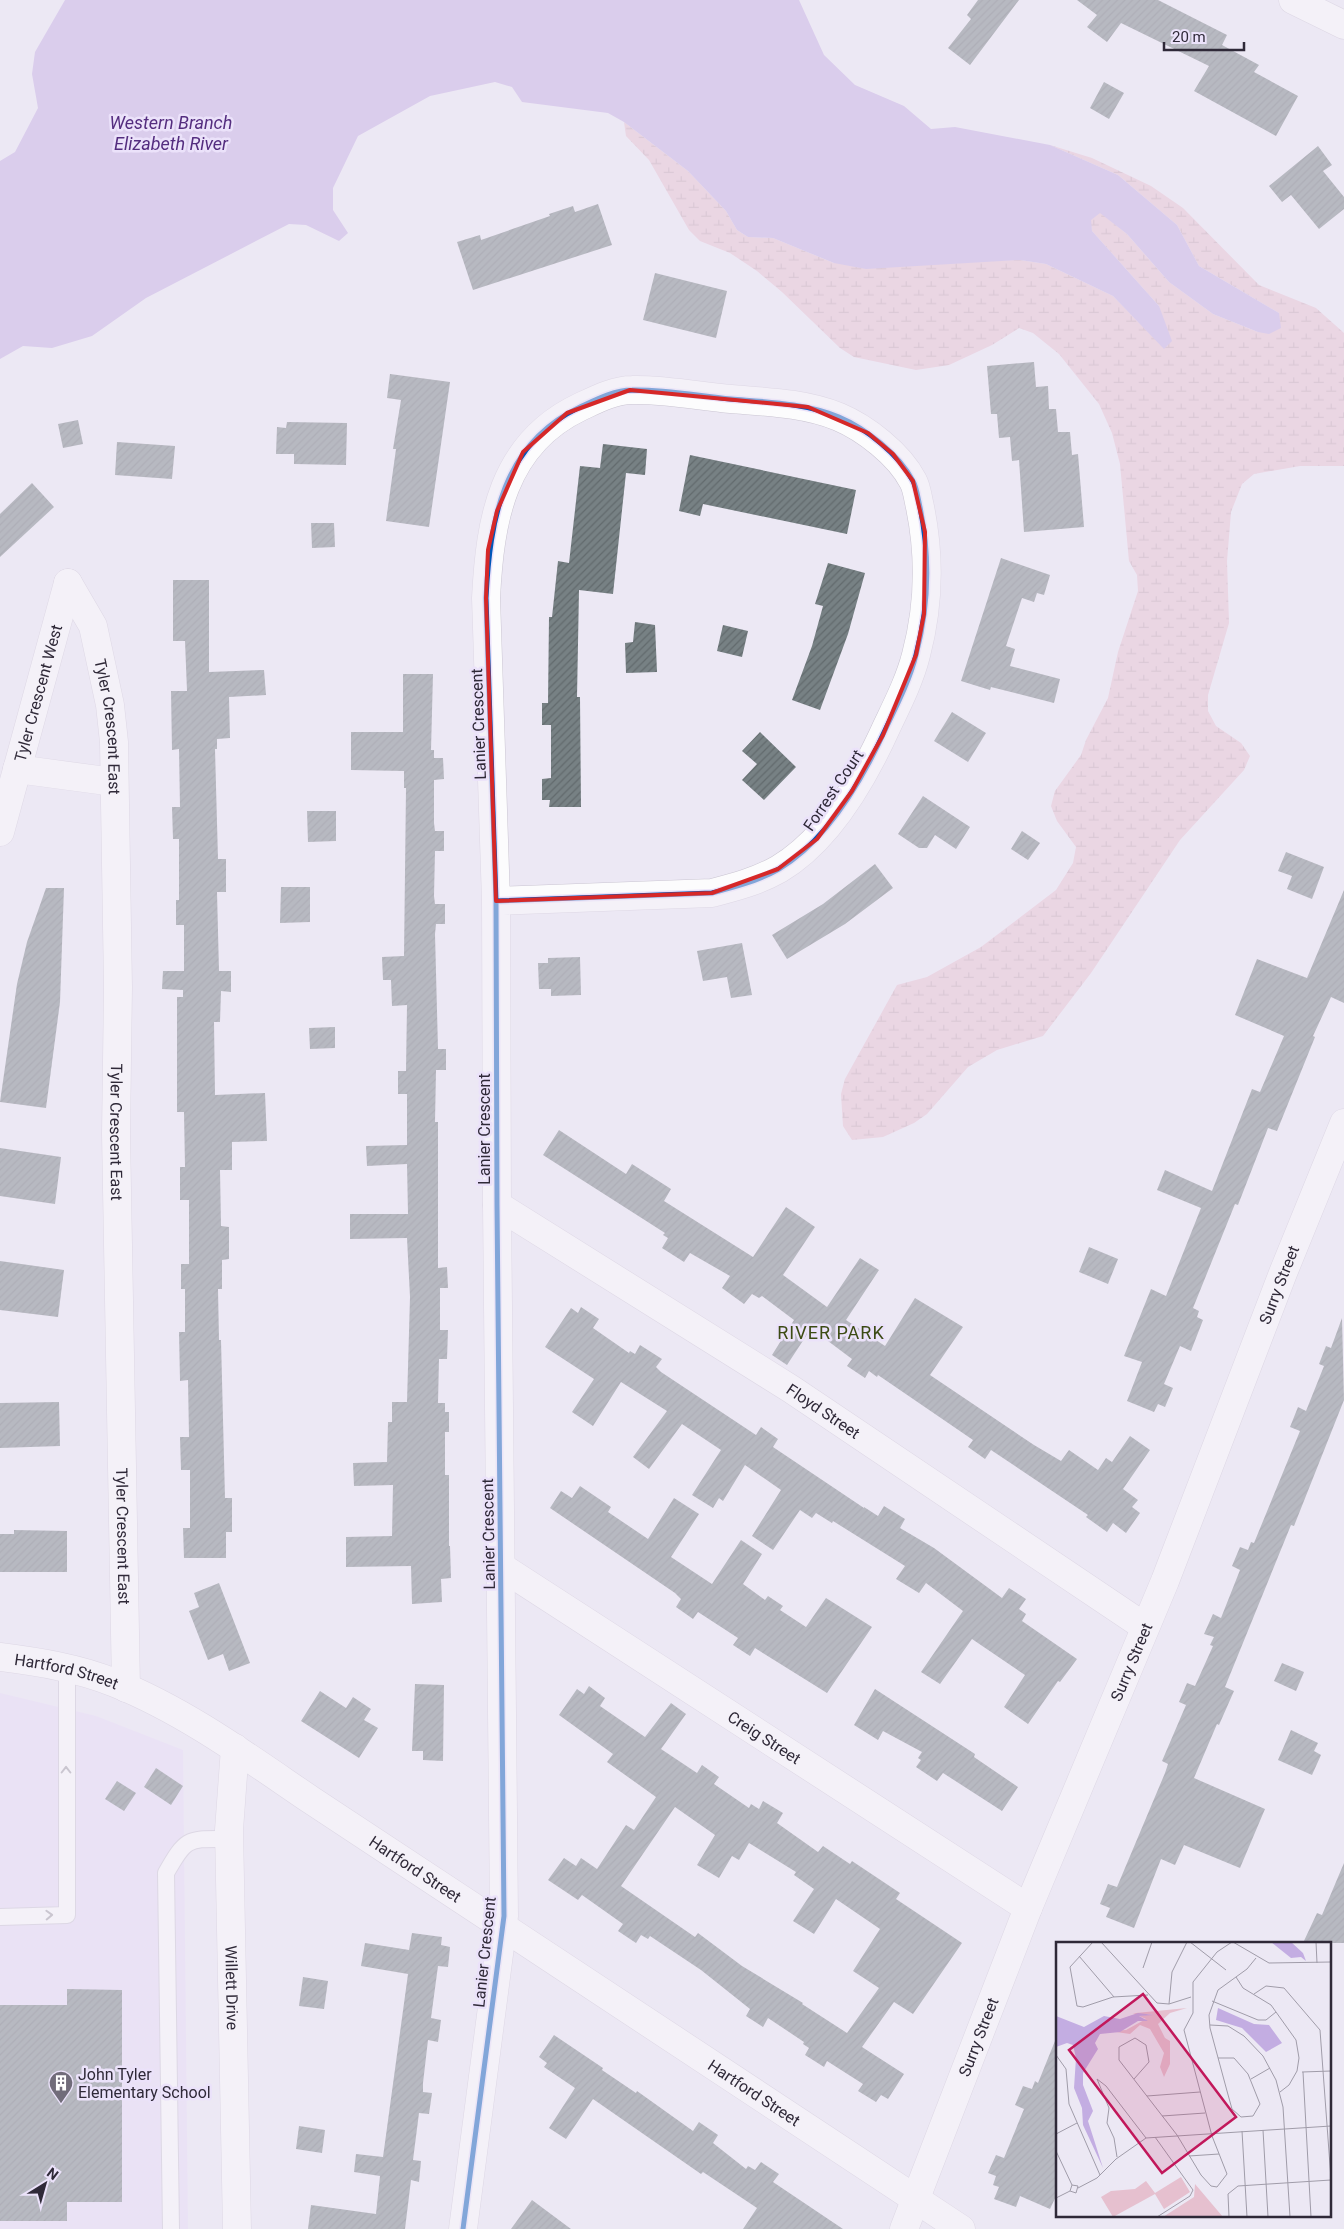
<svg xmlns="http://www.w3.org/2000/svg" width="1344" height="2229" font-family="Roboto,sans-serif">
	<defs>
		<pattern id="wetland-marsh" width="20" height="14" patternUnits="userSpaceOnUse" patternTransform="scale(1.25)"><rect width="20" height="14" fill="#e6c0cf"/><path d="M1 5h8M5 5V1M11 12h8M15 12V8" fill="none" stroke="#c6a5b2"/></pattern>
		<pattern id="building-hatch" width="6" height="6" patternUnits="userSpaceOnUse" patternTransform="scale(1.25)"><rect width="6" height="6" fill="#778184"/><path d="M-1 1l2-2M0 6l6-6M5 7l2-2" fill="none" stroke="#626a6d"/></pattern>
	</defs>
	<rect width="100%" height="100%" fill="#ece8f4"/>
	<path fill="#e6dcf6" d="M0 1693 96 1716 183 1750 188 2229H0Z"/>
	<path fill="url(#wetland-marsh)" d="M624 122 688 171 726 211 737 230 748 237 773 238 834 263 1020 260 1046 264 1113 296 1164 348 1159 306 1092 231 1090 220 1100 212 1127 234 1169 282 1213 314 1258 332 1279 313 1199 266 1177 225 1118 175 1050 145 1092 158 1151 186 1183 208 1259 285 1316 308 1344 333V466H1300L1254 474 1242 484 1231 512 1227 561 1229 623 1208 695V711L1216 726 1241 743 1250 756 1244 770 1180 840 1091 973 1043 1036 997 1050 968 1067 927 1114 914 1123 883 1137 852 1140 843 1126 841 1094 845 1079 897 985 927 977 981 947 1056 890 1073 863 1076 847 1057 821 1051 806 1055 791 1081 755 1086 740 1108 698 1118 652 1138 591 1137 575 1129 561 1120 464 1112 433 1099 404 1059 354 1033 333 1019 328 992 345 949 365 916 370 854 357 840 348 782 292 757 271 730 253 700 241 689 230 649 160 626 136Z"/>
	<path fill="#c3ade2" d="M65 0H799L824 55 855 85 904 106 931 129 955 127 1050 145 1118 175 1177 225 1199 266 1279 313 1281 328 1269 334 1258 332 1213 314 1169 282 1127 234 1100 213 1091 220 1092 231 1159 306 1172 341 1164 349 1113 296 1046 264 1020 260 866 269 834 263 773 238 748 237 737 230 726 211 688 171 624 122 608 113 522 102 512 87 495 82 430 96 358 136 333 188V210L348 233 339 241 306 225 289 224 146 298 92 336 52 348 23 346 0 359V161L15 152 38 108 32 74 35 52Z"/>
	<g fill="url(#building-hatch)" fill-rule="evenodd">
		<path d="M978 0H1019L970 65 948 48 971 19 967 15Z"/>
		<path d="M1077 0H1158L1227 35 1222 45 1259 65 1254 72 1298 96 1276 136 1194 91 1209 66 1121 23 1107 42 1087 27 1097 15Z"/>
		<path d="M1104 82 1124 93 1109 119 1090 108Z"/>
		<path d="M1318 146 1332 165 1323 171 1344 197V209L1319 229 1291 195 1282 202 1269 186Z"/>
		<path d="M598 204 612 245 473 290 457 242 480 235 481 240 550 216 549 214 573 206 575 212Z"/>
		<path d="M655 273 727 291 716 338 643 320Z"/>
		<path d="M1034 362 1036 387 1048 386 1049 409H1056L1058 432H1070L1072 455 1078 454 1084 527 1024 532 1019 460 1012 461 1010 437 999 438 997 414H991L987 366Z"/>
		<path d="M390 374 450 382 429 527 386 521 396 449H393L401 400 387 398Z"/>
		<path d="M78 420 83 444 63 448 58 424Z"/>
		<path d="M287 422 347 423 346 465 294 464V454H276L277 427 286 428Z"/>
		<path d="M117 442 175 446 172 479 115 475Z"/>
		<path d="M603 444 647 449 645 475 626 473 613 594 579 590 577 697H580L581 807H549L550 800H542V779L551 778V725H542V703H548L549 617H552L558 561 569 563 580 466 600 468Z"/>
		<path d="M690 455 856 490 847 534 703 504 700 516 679 511Z"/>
		<path d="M32 483 54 507 0 557V514Z"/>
		<path d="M311 523H334L335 547 312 548Z"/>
		<path d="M1001 558 1050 575 1044 595 1037 593 1034 602 1022 598 1006 646 1015 649 1010 666 1060 679 1054 703 991 687 990 690 961 681Z"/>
		<path d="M828 563 865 573 848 634 820 710 792 700 812 646 823 606 815 604Z"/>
		<path d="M173 580H209V672L264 670 266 695 229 697 230 738 217 739V749H215L218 859H226V892H217L219 971H231V992L221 991 220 1022H214L215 1095 265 1093 267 1141 232 1142V1170H220L221 1226 229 1227V1259L222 1260V1289H218L219 1340H221L225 1498H232V1532H226V1558H184L183 1528H190V1470H181L180 1437H189L188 1380 180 1381 179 1332H185V1289H181V1264H189V1200H180V1167H185L184 1112H177V997H183V990L162 989 163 971H184V925H176V900H179V839H173L172 807H180L179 749 172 750 171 691H187L185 641H173Z"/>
		<path d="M635 622 655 625 657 672 626 673 625 643 633 642Z"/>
		<path d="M723 625 748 631 742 657 717 651Z"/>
		<path d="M403 674H433L431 750H434V758H443L444 779 434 780V823L435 831H444V851H435L434 896 435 904H445V924H436L435 934 438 1049H446V1070H436L435 1122H438V1268L447 1267 448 1288H440V1330H448L447 1359H439L438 1403H445V1412H449V1432H445V1475H449V1546H450L451 1578 441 1579 442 1602 412 1604 411 1566 346 1567V1537L392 1536 393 1485 354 1486 353 1463 387 1462 388 1422H392V1402H407L410 1297 407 1238 350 1239V1214H408L407 1164 367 1166 366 1146 407 1145V1094H398V1071H406L407 1005 392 1006 391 980H383L382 957 404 956 406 788H404V771L351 770V732H403Z"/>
		<path d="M952 712 986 733 968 762 934 741Z"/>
		<path d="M760 732 796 767 764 800 742 780 757 764 742 751Z"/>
		<path d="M923 796 970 827 956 849 935 835 927 848H919L898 834Z"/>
		<path d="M307 811H336V841L308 842Z"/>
		<path d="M1022 831 1040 843 1028 860 1011 849Z"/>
		<path d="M1286 852 1324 867 1312 899 1287 889 1292 876 1278 871Z"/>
		<path d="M875 864 893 888 845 924 787 959 772 935 823 904Z"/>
		<path d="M281 887H310V922L280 923Z"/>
		<path d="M46 888H64L60 1002 46 1108 0 1102 17 984 27 942Z"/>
		<path d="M1344 890V1003L1331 997 1313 1036 1315 1037 1277 1131 1268 1128 1238 1205 1235 1204 1193 1308 1199 1311 1197 1317 1203 1320 1191 1351 1180 1346 1164 1384 1173 1388 1165 1407 1158 1404 1154 1412 1127 1401 1142 1362 1124 1356 1151 1289 1166 1296 1201 1208 1157 1190 1165 1170 1212 1191 1252 1089 1260 1092 1284 1036 1235 1015 1257 959 1307 978Z"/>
		<path d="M742 943 752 995 731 998 727 977 703 981 697 951Z"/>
		<path d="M580 957 581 995 551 996V989H539L538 963H548V958Z"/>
		<path d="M335 1027V1048L310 1049 309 1028Z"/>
		<path d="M559 1130 626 1174 632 1164 671 1189 664 1201 753 1257 786 1207 815 1227 783 1275 827 1307 860 1258 879 1270 846 1320 885 1346 915 1298 963 1327 930 1375 1034 1445 1061 1461 1069 1450 1098 1470 1106 1458 1112 1462 1130 1436 1150 1450 1123 1489 1138 1500 1132 1507 1140 1513 1126 1533 1113 1523 1107 1532 1086 1517 1088 1515 991 1450 985 1459 968 1447 973 1440 878 1375 877 1377 869 1371 865 1378 847 1366 852 1359 820 1335 819 1336 810 1330 787 1365 772 1355 794 1320 762 1296 759 1298 752 1294 744 1304 722 1288 730 1276 690 1253 684 1262 662 1248 668 1238 663 1235 665 1233 543 1155Z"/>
		<path d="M0 1148 61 1157 55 1204 0 1196Z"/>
		<path d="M1089 1247 1118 1259 1108 1284 1079 1272Z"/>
		<path d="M0 1261 64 1270 58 1317 0 1310Z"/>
		<path d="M581 1307 599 1319 593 1328 629 1353 630 1351 635 1354 640 1345 662 1359 656 1367 661 1372 756 1435 761 1427 778 1439 773 1447 864 1508V1507L878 1516 884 1506 905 1519 900 1528 934 1548 1002 1598 1009 1588 1026 1599 1019 1609 1026 1614 1022 1621 1077 1659 1060 1682 1058 1681 1028 1724 1004 1707 1025 1675 972 1639 940 1684 921 1672 963 1611 926 1583 919 1593 896 1579 905 1566 833 1521 832 1523 816 1513 812 1518 800 1510 773 1550 752 1536 781 1490 745 1465 723 1501 719 1498 713 1508 692 1495 721 1450 682 1424 649 1469 633 1457 667 1411 621 1382 593 1426 572 1412 594 1379 545 1347 571 1308 578 1313Z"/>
		<path d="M1342 1318 1344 1400 1294 1526 1291 1525 1225 1687 1234 1691 1219 1725 1217 1724 1194 1778 1265 1809 1240 1868 1184 1845 1175 1865 1161 1859 1134 1928 1106 1917 1110 1908 1100 1904 1108 1884 1117 1887 1165 1773 1168 1764 1162 1761 1186 1705 1179 1702 1187 1683 1195 1686 1213 1646 1210 1645 1214 1637 1204 1634 1213 1614 1221 1618 1240 1570 1232 1566 1240 1547 1248 1550 1251 1542 1254 1543 1300 1431 1290 1427 1298 1407 1306 1411 1324 1366 1319 1364 1326 1346 1331 1348Z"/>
		<path d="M59 1402 60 1446 0 1448V1403Z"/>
		<path d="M580 1486 611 1507 608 1512 648 1539 674 1498 699 1514 671 1557 712 1584 741 1540 762 1554 743 1584 765 1600 768 1596 783 1606 780 1610 806 1627 826 1598 872 1627 827 1693 755 1648 750 1656 733 1645 738 1638 698 1612 693 1619 676 1607 681 1599 675 1593 550 1508 561 1491 572 1498Z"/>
		<path d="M14 1530 67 1531V1572H0V1534H14Z"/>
		<path d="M219 1583 250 1663 229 1671 223 1654 208 1660 189 1611 199 1607 194 1593Z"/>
		<path d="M1282 1663 1304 1672 1296 1691 1274 1681Z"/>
		<path d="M415 1684 444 1685 443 1761 423 1760V1751H412Z"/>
		<path d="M589 1686 605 1698 600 1706 645 1737 671 1703 686 1714 661 1749 697 1773 702 1765 719 1777 714 1784 749 1808 751 1804 759 1809 763 1801 783 1813 777 1823 818 1852 823 1846 850 1864 852 1861 900 1893 896 1899 962 1943 913 2014 894 2002 862 2047 904 2074 888 2099 881 2095 876 2102 858 2091 863 2084 827 2061 824 2067 805 2055 809 2048 803 2044 804 2042 768 2018 763 2027 746 2016 750 2009 701 1970 650 1936 648 1939 641 1935 636 1943 618 1931 623 1924 582 1895 578 1900 548 1880 564 1858 576 1866 581 1858 597 1869 626 1825 634 1830 656 1797 607 1762 613 1754 559 1715 577 1689 584 1694ZM675 1807 715 1835 697 1865 719 1878 732 1856 739 1860 749 1843 796 1872 794 1875 814 1889 793 1921 814 1934 836 1899 880 1929 853 1971 879 1988 847 2033 802 2004 803 2003 742 1966 698 1933 695 1937 621 1886Z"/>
		<path d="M875 1689 975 1754 974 1757 1018 1787 1002 1811 943 1773 937 1781 916 1767 921 1760 918 1758 922 1752 883 1731 878 1740 854 1725Z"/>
		<path d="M320 1691 346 1708 353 1697 371 1709 364 1720 378 1728 359 1758 301 1721Z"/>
		<path d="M1291 1730 1318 1743 1314 1751 1321 1755 1312 1775 1278 1760Z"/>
		<path d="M156 1768 183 1786 171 1805 144 1787Z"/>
		<path d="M117 1781 136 1793 124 1811 105 1799Z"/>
		<path d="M1344 1863V1943H1303L1317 1913 1322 1915Z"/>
		<path d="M412 1933 442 1937 441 1945 450 1947 448 1967 438 1966 431 2018 441 2020 438 2042 428 2040 423 2083V2092L432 2093 429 2114 419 2113 413 2160 421 2161 419 2182 411 2180 405 2229H308L311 2205 376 2214 380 2176 354 2172 356 2154 383 2157 408 1974 361 1966 365 1943 409 1950Z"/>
		<path d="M303 1977 328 1981 324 2009 299 2006Z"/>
		<path d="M67 1989 122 1990V2202H67V2221H0V2005H67Z"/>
		<path d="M554 2035 603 2068 602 2070 636 2093 637 2091 693 2131 699 2122 718 2135 713 2143 746 2169 748 2166 755 2170 761 2162 779 2174 773 2182 843 2229H743L757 2208 703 2172 701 2174 593 2099 566 2139 549 2128 575 2088 544 2067 547 2063 539 2057Z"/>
		<path d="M1057 2036 1058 2192 1050 2209 1020 2196 1016 2207 994 2199 999 2187 993 2185 996 2176 988 2173 996 2155 1004 2158 1024 2109 1015 2105 1023 2086 1032 2089 1035 2081 1038 2083Z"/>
		<path d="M299 2126 325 2130 322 2153 296 2149Z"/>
		<path d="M532 2200 571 2229H511Z"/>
	</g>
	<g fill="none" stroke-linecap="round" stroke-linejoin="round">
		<defs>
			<g id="lane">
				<path d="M0 1917 67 1915V1667"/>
				<path d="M171 2229 166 1873C187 1836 188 1839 230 1839"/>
			</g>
			<g id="street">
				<path d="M1293 0 1344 25"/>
				<path id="s1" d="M68 583 93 626 110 705 114 742 118 987 116 1134 126 1688"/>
				<path d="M17 769 114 782"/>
				<path id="s2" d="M0 832 68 583"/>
				<path id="s3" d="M497 1205 791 1389 1145 1627"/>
				<path id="s4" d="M500 1566 1028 1908"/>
				<path id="s5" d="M235 1748 229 1830 237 2229"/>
				<path d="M463 2229 504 1916 497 1205 496 901 486 598C490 520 502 444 580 407 595 400 614 390 632 390 663 389 699 396 731 399 767 402 805 403 839 417 865 428 899 454 913 481 917 488 918 499 920 507 930 556 929 606 916 655 910 679 898 703 887 726 864 777 828 840 779 869 758 881 735 887 712 893L496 901"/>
				<path id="s6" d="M904 2229 1028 1908 1165 1581 1283 1273 1344 1123"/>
			</g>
			<g id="secondary">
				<path id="s7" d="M0 1657C39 1662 78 1668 115 1683 185 1711 249 1758 311 1800L961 2229"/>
			</g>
		</defs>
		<use href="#lane" stroke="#cac5d2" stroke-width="18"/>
		<use href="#street" stroke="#cac5d2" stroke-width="29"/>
		<use href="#secondary" stroke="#cac5d2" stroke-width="29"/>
		<use href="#lane" stroke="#fcfcfd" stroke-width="16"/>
		<use href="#street" stroke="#fcfcfd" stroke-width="28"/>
		<use href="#secondary" stroke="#fcfcfd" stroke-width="28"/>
		<defs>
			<path id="cycleway" d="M463 2229 504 1916 497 1205 496 901 486 598C490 520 502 444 580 407 595 400 614 390 632 390 663 389 699 396 731 399 767 402 805 403 839 417 865 428 899 454 913 481 917 488 918 499 920 507 930 556 929 606 916 655 910 679 898 703 887 726 864 777 828 840 779 869 758 881 735 887 712 893L496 901"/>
		</defs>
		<use href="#cycleway" stroke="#ebe2fa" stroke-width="8"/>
		<use href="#cycleway" stroke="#0057b8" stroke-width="5"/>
	</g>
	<defs><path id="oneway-chevron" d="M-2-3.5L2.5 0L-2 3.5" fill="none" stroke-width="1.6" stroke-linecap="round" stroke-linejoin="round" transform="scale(1.25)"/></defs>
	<g stroke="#a09da4">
		<use href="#oneway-chevron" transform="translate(66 1770) rotate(-90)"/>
		<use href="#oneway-chevron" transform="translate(49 1915) rotate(-2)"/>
	</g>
	<path d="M0 0H1344V2229H0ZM630 390 808 407 868 433 893 454 913 481 925 532 924 614 916 655 883 735 852 791 817 839 778 869 712 893 496 901 486 598 488 550 497 511 523 452 567 413Z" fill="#ece8f4" fill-opacity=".55" fill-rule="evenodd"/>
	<path fill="none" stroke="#d62828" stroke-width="4" stroke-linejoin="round" d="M630 390 808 407 868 433 893 454 913 481 925 532 924 614 916 655 883 735 852 791 817 839 778 869 712 893 496 901 486 598 488 550 497 511 523 452 567 413Z"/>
	<defs>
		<symbol id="building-pin" viewBox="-11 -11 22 30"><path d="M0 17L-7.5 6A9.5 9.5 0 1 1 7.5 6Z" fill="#716c7a" stroke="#ebe2fa"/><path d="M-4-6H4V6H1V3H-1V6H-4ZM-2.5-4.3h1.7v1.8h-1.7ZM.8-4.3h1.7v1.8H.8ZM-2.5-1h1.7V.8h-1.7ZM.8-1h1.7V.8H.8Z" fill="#fff"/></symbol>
	</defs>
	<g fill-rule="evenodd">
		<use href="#building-pin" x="47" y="2069" width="28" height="38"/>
	</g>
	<g text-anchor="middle" stroke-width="5" stroke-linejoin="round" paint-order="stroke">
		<g font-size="16" fill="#2f2938" stroke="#ebe2fa">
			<text dy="6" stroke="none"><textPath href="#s2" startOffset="144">Tyler Crescent West</textPath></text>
			<text transform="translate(478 724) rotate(-92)" y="6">Lanier Crescent</text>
			<text dy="6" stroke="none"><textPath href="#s1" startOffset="152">Tyler Crescent East</textPath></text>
			<text transform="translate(833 790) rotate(-56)" y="6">Forrest Court</text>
			<text transform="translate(484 1129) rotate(-90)" y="6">Lanier Crescent</text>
			<text dy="6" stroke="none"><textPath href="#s1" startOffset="558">Tyler Crescent East</textPath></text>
			<text dy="6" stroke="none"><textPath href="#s6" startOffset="1016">Surry Street</textPath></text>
			<text dy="6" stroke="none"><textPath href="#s3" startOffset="386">Floyd Street</textPath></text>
			<text transform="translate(488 1534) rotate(-91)" y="6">Lanier Crescent</text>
			<text dy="6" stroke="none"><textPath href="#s1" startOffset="962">Tyler Crescent East</textPath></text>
			<text dy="6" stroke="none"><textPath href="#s6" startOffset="611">Surry Street</textPath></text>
			<text dy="6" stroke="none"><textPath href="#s7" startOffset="68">Hartford Street</textPath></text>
			<text dy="6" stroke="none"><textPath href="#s4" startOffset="315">Creig Street</textPath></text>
			<text dy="6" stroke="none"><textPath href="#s7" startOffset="472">Hartford Street</textPath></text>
			<text transform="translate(484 1952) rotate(-84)" y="6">Lanier Crescent</text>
			<text dy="6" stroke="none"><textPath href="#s5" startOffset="240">Willett Drive</textPath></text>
			<text dy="6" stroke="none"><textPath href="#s6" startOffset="206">Surry Street</textPath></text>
			<text dy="6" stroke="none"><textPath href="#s7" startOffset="878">Hartford Street</textPath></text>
		</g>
		<g font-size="16" fill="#2f2938" stroke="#ebe2fa" text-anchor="start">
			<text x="78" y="2080">John Tyler<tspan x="78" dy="18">Elementary School</tspan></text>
		</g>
		<g font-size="18" font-style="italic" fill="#542d7f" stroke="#ebe2fa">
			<text x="171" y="129">Western Branch<tspan x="171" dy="21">Elizabeth River</tspan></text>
		</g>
		<g font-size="18" letter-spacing="1" fill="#3c4b14" stroke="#ebe2fa">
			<text x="831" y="1339">RIVER PARK</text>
		</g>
	</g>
	<g transform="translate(1056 1942)">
		<rect width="275" height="275" fill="#ece8f4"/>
		<path d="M131 66 114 71 102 82 109 96 114 99V122L108 135 104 125 108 111 94 87 84 83 74 92 53 89 70 88 90 77 83 74 97 72H77L80 71Z" fill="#e6c0cf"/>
		<path d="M125 235 134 250 108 267 99 252 57 275 45 255 55 249 79 247 90 239 99 251ZM139 242 167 275H107L138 255Z" fill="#e6c0cf"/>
		<path d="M215 0H235L247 11 250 19 245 15 235 16ZM162 66 198 82 213 83 226 101 210 110 186 86 160 78ZM82 71 98 73 83 74 92 79H82L64 90 44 92 39 101 42 107 27 131V143L37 169 32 179 47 226 27 183 26 166 18 146 20 116 17 103 11 101 0 105V74L28 85 48 74 64 77Z" fill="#c3ade2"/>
		<path fill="none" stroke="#a09ca9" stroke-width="1" d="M37 0 14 25 21 64 27 65 57 55 92 53M45 0 101 61 113 62 135 55M134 0 170 28M177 0 213 21 275 20M260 0 261 21M23 14 58 55M87 26 96 0M180 35 187 46 215 63 240 98 243 116 241 129 233 143 224 150M198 52 210 44 228 46 264 88 275 237M156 59 202 78H210L220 70M113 62 116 30 131 0M154 83 172 84 188 94 207 114 220 138 227 165 234 275M0 113 10 127 13 162 44 233M162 116H178L192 132 204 162 197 174 185 175 176 167 171 149 154 86 153 73 162 48 191 27 200 16M246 130 275 129M247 130 255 275M41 137 53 166 51 181 58 196 61 215M41 137 50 144 90 196M78 137 93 120 90 103 79 96 63 105V118L121 193 145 233 155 244 161 245 171 232 156 194 128 88 137 71V40L161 10 176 0M195 137 214 126M91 154 144 150M106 174 149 171M207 188 212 275M186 189 191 275M0 192 21 181M99 195 137 248 134 254 101 275M0 209 16 243M133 214 163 212M22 246 41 236 60 217 90 196 275 184M0 256 14 249 20 251 22 244 16 243 14 249M173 275 172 252 182 244 275 238"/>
		<path fill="#c2185b" fill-opacity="0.15" stroke="#c2185b" stroke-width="2.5" d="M87 52 180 175 106 231 13 108Z"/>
		<rect width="275" height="275" fill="none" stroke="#2f2938" stroke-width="2.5"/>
	</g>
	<g transform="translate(45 2184) rotate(37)" stroke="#ebe2fa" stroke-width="4" paint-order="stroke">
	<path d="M0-4L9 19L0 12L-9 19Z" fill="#2f2938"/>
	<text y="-8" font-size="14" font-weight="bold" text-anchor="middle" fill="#2f2938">N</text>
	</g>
	<path d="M1164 42v8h80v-8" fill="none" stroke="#2f2938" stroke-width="2.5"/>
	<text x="1172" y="42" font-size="15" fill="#2f2938" stroke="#ebe2fa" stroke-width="4" paint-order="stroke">20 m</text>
</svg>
